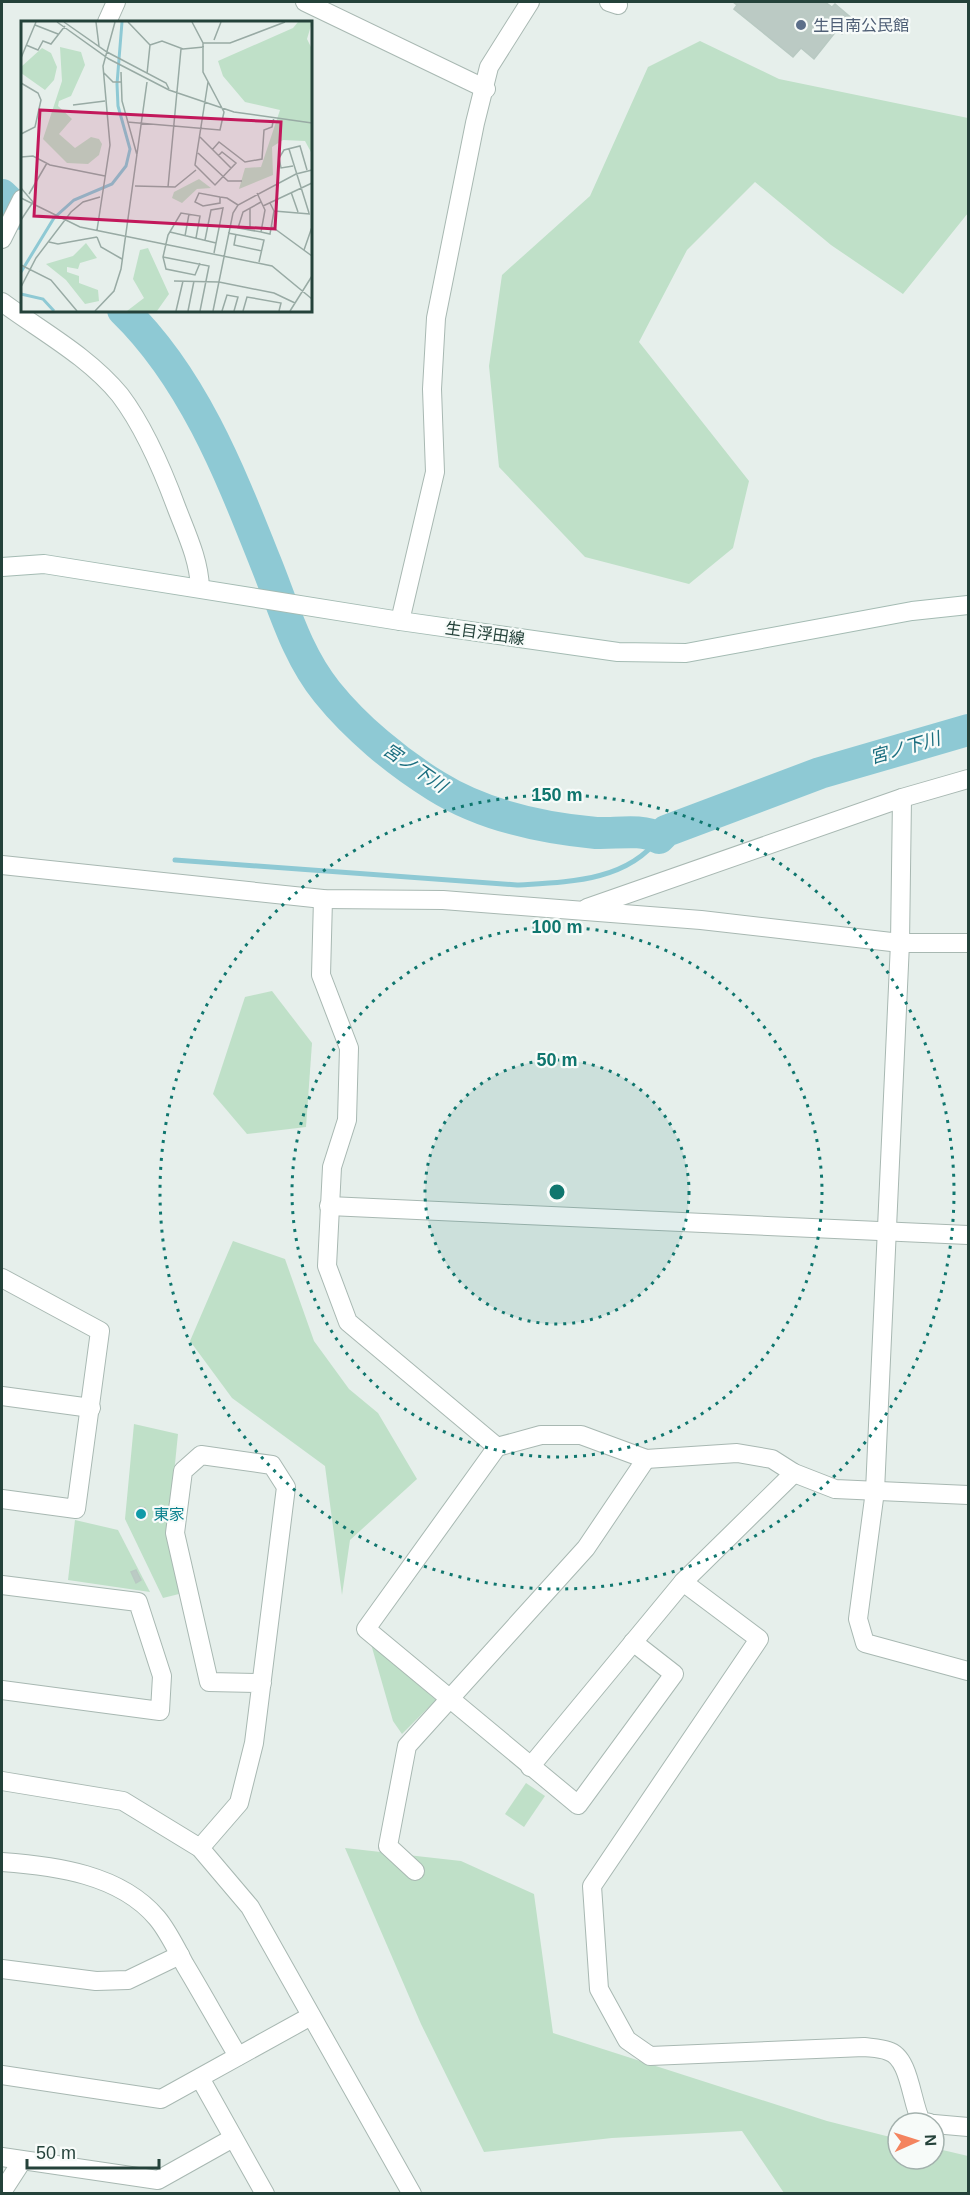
<svg xmlns="http://www.w3.org/2000/svg" width="970" height="2195" font-family="Helvetica,'Noto Sans JP',sans-serif">
	<rect width="100%" height="100%" fill="#e6efeb"/>
	<g fill="#bfe0c8">
		<path d="M700 41 779 79 968 118V213L903 294 831 245 755 182 687 250 639 342 749 481 733 548 689 584 585 557 499 467 489 366 502 275 590 196 648 67Z"/>
		<path d="M272 991 312 1043 306 1127 247 1134 213 1094 245 997Z"/>
		<path d="M233 1241 285 1259 314 1341 349 1389 378 1413 417 1479 350 1540 342 1595 325 1466 232 1398 190 1341Z"/>
		<path d="M134 1424 178 1434 168 1533 179 1594 163 1598 125 1519Z"/>
		<path d="M75 1520 118 1530 150 1592 68 1580Z"/>
		<path d="M371 1644 436 1700 402 1734 393 1721Z"/>
		<path d="M526 1783 545 1796 524 1827 505 1814Z"/>
		<path d="M345 1848 461 1861 534 1894 553 2033 827 2121 898 2139V2159H934V2148L968 2156V2193H784L742 2131 612 2138 484 2152 421 2024Z"/>
	</g>
	<g fill="none" stroke-linecap="round" stroke-linejoin="round">
		<path stroke="#8ec9d4" stroke-width="5" d="M175 860 517 885C567 882 626 882 659 838"/>
		<g stroke="#8ec9d4" stroke-width="32">
			<path d="M2 195 22 214"/>
			<path d="M123 310C193 378 230 473 265 561 283 605 296 654 327 692 356 728 397 762 436 786 484 816 542 828 596 833 616 834 641 828 659 838L666 831 820 773 968 730"/>
		</g>
	</g>
	<g fill="#bbcac4" stroke="#b8c9c2" stroke-width="1.5">
		<path d="M733 2H825L832 7 835 4 854 20 842 34 837 30 814 59 801 48 793 57 734 9 737 5Z"/>
		<path d="M139 1507 145 1508 148 1514 144 1520H137L134 1513Z"/>
		<path d="M136 1570 141 1580 136 1583 131 1572Z"/>
	</g>
	<g fill="none" stroke-linecap="round" stroke-linejoin="round">
		<defs>
			<g id="minor">
				<path d="M305 2 486 89"/>
				<path d="M609 2 618 5"/>
				<path d="M400 621 435 472 432 389 436 318 475 123 489 67 530 2"/>
				<path d="M902 798 900 943 875 1491 858 1619 865 1643 968 1671"/>
				<path d="M2 865 323 899 443 900 701 920 900 943H968"/>
				<path d="M323 899 321 975 349 1048 347 1120 332 1167 327 1266 348 1322 497 1447"/>
				<path d="M587 908 902 798 968 779"/>
				<path d="M329 1206 968 1235"/>
				<path d="M2 1278 100 1331 76 1509 2 1499"/>
				<path d="M2 1396 91 1408"/>
				<path d="M683 1582 759 1639 592 1886 599 1989 627 2040 650 2056 864 2047C872 2048 881 2048 888 2051 910 2057 911 2102 921 2121L930 2123"/>
				<path d="M2 1585 138 1602 162 1676 160 1711 2 1690"/>
				<path d="M633 1642 674 1674 578 1805 366 1629 497 1447 541 1435H581L646 1459 737 1453 772 1459 794 1473 835 1489 968 1495"/>
				<path d="M530 1767 683 1582 794 1473"/>
				<path d="M200 1848 239 1803 254 1743 286 1487 272 1465 201 1455 183 1471 175 1533 209 1682 262 1683"/>
				<path d="M2 1862C55 1866 120 1874 157 1918 168 1931 177 1950 185 1965 203 1995 220 2026 238 2056"/>
				<path d="M415 1871 388 1846 407 1746 586 1548 646 1459"/>
				<path d="M2 1969 96 1981 128 1980 180 1955"/>
				<path d="M2 2075 161 2099 311 2016"/>
				<path d="M200 2078 265 2194"/>
				<path d="M934 2124 968 2127"/>
				<path d="M2 2157 158 2180 233 2138"/>
				<path d="M2 2192 22 2161"/>
			</g>
			<g id="tertiary">
				<path d="M107 22 116 2"/>
				<path d="M2 239 22 199"/>
				<path d="M2 302C41 331 88 356 120 395 145 428 163 471 177 509 187 535 199 560 200 588"/>
				<path d="M2 1781 123 1801 200 1848 250 1907 412 2194"/>
			</g>
			<path id="secondary" d="M2 567 44 564 400 621 618 652 686 653 912 611 968 605"/>
		</defs>
		<use href="#minor" stroke="#a8b8b2" stroke-width="20"/>
		<use href="#tertiary" stroke="#a8b8b2" stroke-width="20"/>
		<use href="#secondary" stroke="#a4bbb3" stroke-width="20"/>
		<use href="#minor" stroke="#fff" stroke-width="18"/>
		<use href="#tertiary" stroke="#fff" stroke-width="18"/>
		<use href="#secondary" stroke="#fff" stroke-width="18"/>
	</g>
	<circle cx="557" cy="1192" r="132" fill="#0f766e" fill-opacity=".12"/>
	<g fill="none" stroke="#0f766e" stroke-width="3" stroke-dasharray="3 6">
		<circle cx="557" cy="1192" r="132"/>
		<circle cx="557" cy="1192" r="265"/>
		<circle cx="557" cy="1192" r="397"/>
	</g>
	<circle fill="#5c6f8a" stroke="#f7fbf9" stroke-width="2" cx="801" cy="25" r="6"/>
	<circle fill="#0f9aa8" stroke="#f7fbf9" stroke-width="2" cx="141" cy="1514" r="6"/>
	<g text-anchor="middle" stroke-width="4.5" stroke-linejoin="round" paint-order="stroke">
		<g font-size="16" fill="#4e5e75" stroke="#f7fbf9" text-anchor="start">
			<text x="813" y="31">生目南公民館</text>
		</g>
		<g font-size="16" fill="#24423a" stroke="#f7fbf9">
			<text transform="translate(485 633) rotate(8)" y="6">生目浮田線</text>
		</g>
		<g font-size="16" fill="#0d838f" stroke="#f7fbf9" text-anchor="start">
			<text x="153" y="1520">東家</text>
		</g>
		<g font-size="18" font-style="italic" fill="#1c6f80" stroke="#f7fbf9">
			<text transform="translate(905 748) rotate(-16)" y="6">宮ノ下川</text>
			<text transform="translate(415 768) rotate(34)" y="6">宮ノ下川</text>
		</g>
	</g>
	<g transform="translate(21 21)">
		<rect width="291" height="291" fill="#e6efeb"/>
		<path d="M277 1H291L286 18 291 28V133L284 120 262 119 251 126 252 154 218 168 224 147 240 146 259 89 224 81 202 55 197 40 272 7ZM39 26 60 31 64 44 50 75 38 80 37 85 51 98 38 113 54 127 70 116 78 118 81 123 78 134 67 143 46 142 22 118 41 60ZM21 27 30 32 36 46 33 59 24 69 0 52V46ZM178 158 190 167 176 168 161 182 151 177 153 171ZM65 222 76 237 59 242 57 248 46 246V251L58 255V262L77 269 78 280 64 283 45 259 25 243 52 235ZM127 227 148 273 136 290H106L123 277 112 258 119 229Z" fill="#bfe0c8"/>
		<path fill="none" stroke="#8ec9d4" stroke-width="3" d="M0 251 33 197 53 179 91 163 105 145 109 128 97 85 96 63 101 1M0 273 22 278 33 290"/>
		<path fill="none" stroke="#98aaa4" stroke-width="1.5" d="M36 1 88 38 148 69 213 91 291 102M43 1 86 31 145 62 148 68M75 1 78 25M107 1 129 24M14 4 37 13M193 19 200 1M182 22H209L264 1M5 24 17 29 22 20 30 23 44 5M129 24 141 20 162 28 183 26M0 37 15 1M100 51 101 80 116 134M83 52 92 61H100M126 53 129 24M187 61 174 144 194 164 215 142 201 131 197 135M0 62 17 72 20 79 14 106 0 113M52 84 84 80M106 101 199 109 203 91 182 51V22L171 1M179 116 210 147M268 128 288 192M191 129 198 121 224 141 241 138 243 109 251 106 253 96M177 132 207 160H221M0 136 12 135 29 144 84 155M272 145 260 147 258 137 263 129 279 125 286 149M114 165 154 166 175 149M147 166 160 28M0 167 12 181 0 199M270 171 277 191M236 172 244 189 240 211 217 207 222 191 240 181M8 173 26 142M199 176V182L182 185 174 181 178 172 199 176 206 177 217 184M0 177 59 206 251 245 291 278M242 185 291 162M229 187V208M253 190 289 193M250 205 291 235M76 209 89 124 82 45 94 1M149 211 195 222M240 211 249 213 253 190 249 182M207 212 243 219 238 241M215 213 213 224 241 230M164 215 168 193M76 216 80 226 101 238M175 217 179 195 160 192 147 214 142 236 145 248 174 254 179 242M184 219 190 189 202 187 193 232M28 221 37 223 76 216M283 229 291 206M142 236 188 245 179 290M0 244 30 259 56 290M153 260 198 261 253 272 274 282M0 266 15 237 50 191 62 181 79 176M74 290 93 270 100 248 126 61M155 290 162 260M167 290 173 260M192 290 212 192 217 184 275 153 291 149M201 290 206 274 217 276 213 290M222 290 226 276 260 282 258 290M269 290 291 255"/>
		<path fill="#c2185b" fill-opacity="0.15" stroke="#c2185b" stroke-width="3" d="M19 89 260 101 254 208 13 195Z"/>
		<rect width="291" height="291" fill="none" stroke="#24423a" stroke-width="3"/>
	</g>
	<circle cx="557" cy="1192" r="9" fill="#0f766e" stroke="#f7fbf9" stroke-width="3"/>
	<g font-size="18" text-anchor="middle" font-weight="bold" fill="#0f766e" stroke="#f7fbf9" stroke-width="4.5" stroke-linejoin="round" paint-order="stroke">
		<text x="557" y="801">150 m</text>
		<text x="557" y="933">100 m</text>
		<text x="557" y="1066">50 m</text>
	</g>
	<rect width="970" height="2195" fill="none" stroke="#24423a" stroke-width="6"/>
	<g transform="translate(916 2141) rotate(87)"><circle r="28" fill="#f7fbf9" stroke="#a3b1ad" stroke-width="1.5"/>
	<path d="M0-4.5L10 22L0 15L-10 22Z" fill="#f4845f"/>
	<text y="-9" font-size="16" font-weight="bold" text-anchor="middle" fill="#24423a">N</text>
	</g>
	<path d="M27 2159v9h132v-9" fill="none" stroke="#24423a" stroke-width="3"/>
	<text x="36" y="2159" font-size="18" fill="#24423a" stroke="#f7fbf9" stroke-width="4.5" paint-order="stroke">50 m</text>
</svg>
